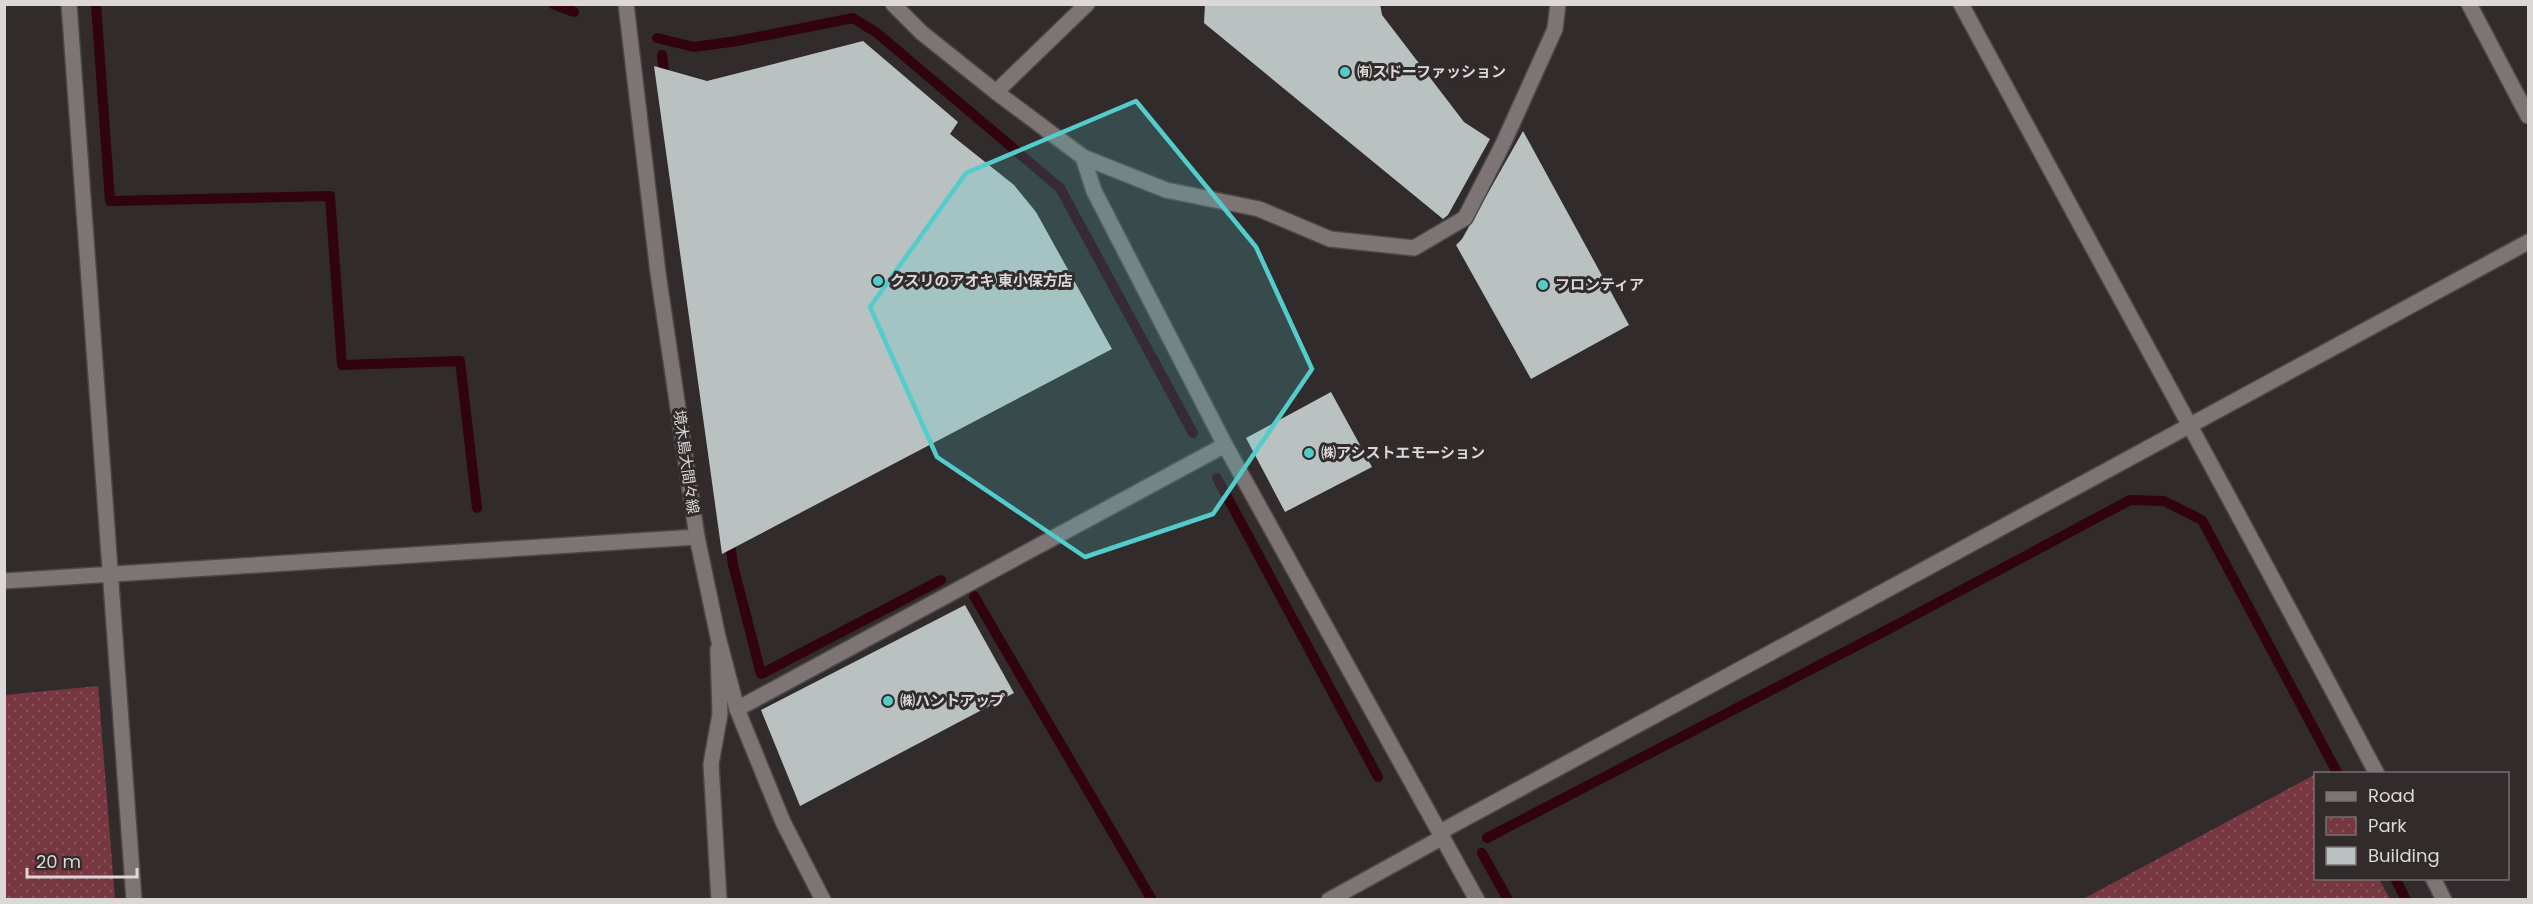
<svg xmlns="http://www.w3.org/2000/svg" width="2533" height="904" font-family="Poppins,'Noto Sans JP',sans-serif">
	<defs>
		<pattern id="park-dots" width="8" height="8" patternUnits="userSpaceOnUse" patternTransform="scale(1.5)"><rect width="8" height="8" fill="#763741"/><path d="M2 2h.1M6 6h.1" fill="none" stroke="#89535c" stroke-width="1.8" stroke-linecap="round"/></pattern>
	</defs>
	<rect width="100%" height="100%" fill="#322b2c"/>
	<g fill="url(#park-dots)">
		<path d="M98 686 115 899H5V695Z"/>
		<path d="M2316 774V878L2379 879 2390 899H2083Z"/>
	</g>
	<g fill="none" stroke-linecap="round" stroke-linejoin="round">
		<g stroke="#30030e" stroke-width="10">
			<path d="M96 4 110 201 330 196 342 365 460 361 477 508"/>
			<path d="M553 4 574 12"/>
			<path d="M657 38 694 47 737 41 853 18 877 33 1060 188 1193 433"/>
			<path d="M662 55 665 80"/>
			<path d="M1217 478 1378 777"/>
			<path d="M729 536 733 565 761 674 941 580"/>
			<path d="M974 596 1152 900"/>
			<path d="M1487 838 1883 632 2130 500 2164 501 2202 520 2338 774"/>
			<path d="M1482 853 1508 900"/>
			<path d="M2395 878 2406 900"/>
		</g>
	</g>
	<g fill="#b9c1c1">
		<path d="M1205 4H1380L1382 15 1464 122 1490 139 1448 215 1443 219 1204 23Z"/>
		<path d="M863 41 958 122 950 134 1014 185 1036 212 1112 349 722 554 654 66 707 81Z"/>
		<path d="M1523 131 1629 325 1531 379 1456 245 1462 239Z"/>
		<path d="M1331 392 1372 467 1285 512 1246 438Z"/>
		<path d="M965 605 1014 693 800 806 761 710Z"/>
	</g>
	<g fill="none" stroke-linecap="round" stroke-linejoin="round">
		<defs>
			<g id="street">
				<path d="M69 4 134 900"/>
				<path d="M893 4 922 33 996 92 1083 157 1094 191 1225 445 1477 900"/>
				<path d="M1961 4C2099 261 2241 516 2377 774"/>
				<path d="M2469 4 2528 116"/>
				<path d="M996 92 1087 4"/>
				<path d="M1083 157 1166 190 1259 209 1330 239 1414 248 1465 218 1503 144 1555 29 1558 4"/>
				<path d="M4 581 697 537"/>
				<path d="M718 649 720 714 711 764 719 900"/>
				<path d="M737 709 1225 445"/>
				<path d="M1440 832 2528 242"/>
				<path d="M2433 878 2444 900"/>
				<path d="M1329 900 1443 837"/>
			</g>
			<path id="secondary" d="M626 4 658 273 697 537 718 637 737 709 783 822 823 900"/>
		</defs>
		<use href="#street" stroke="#4c4747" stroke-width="18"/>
		<use href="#secondary" stroke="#4c4747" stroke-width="18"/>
		<use href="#street" stroke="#7c7475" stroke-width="15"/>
		<use href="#secondary" stroke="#7c7475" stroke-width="15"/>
	</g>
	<path fill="#52cdcc" fill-opacity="0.2" stroke="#52cdcc" stroke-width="4.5" stroke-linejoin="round" d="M1136 101 1256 247 1312 369 1213 514 1085 557 937 457 870 307 966 173Z"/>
	<g fill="#52cdcc" stroke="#322b2c" stroke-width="2">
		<circle cx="1345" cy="72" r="6"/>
		<circle cx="878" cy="281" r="6"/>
		<circle cx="1543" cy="285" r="6"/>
		<circle cx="1309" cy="453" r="6"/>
		<circle cx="888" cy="701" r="6"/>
	</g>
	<g text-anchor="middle" stroke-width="6" stroke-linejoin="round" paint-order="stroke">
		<g font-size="15" font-weight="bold" fill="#dcd8d8" stroke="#322b2c" text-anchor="start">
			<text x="1357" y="77">㈲スドーファッション</text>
			<text x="890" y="286">クスリのアオキ 東小保方店</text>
			<text x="1555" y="290">フロンティア</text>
			<text x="1321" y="458">㈱アシストエモーション</text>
			<text x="900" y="706">㈱ハントアップ</text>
		</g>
		<g font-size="15" fill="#dcd8d8" stroke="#322b2c">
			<text transform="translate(686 462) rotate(82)" y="5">境木島大間々線</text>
		</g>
	</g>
	<rect width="2533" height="904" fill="none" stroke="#dcd8d8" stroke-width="12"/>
	<rect x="2314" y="772" width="195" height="108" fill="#322b2c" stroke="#767071" stroke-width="1.5"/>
	<rect x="2326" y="792" width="30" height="9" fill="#7c7475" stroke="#767071" stroke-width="1.5"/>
	<text x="2368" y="802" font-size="18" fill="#dcd8d8">Road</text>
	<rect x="2326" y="817" width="30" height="18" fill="url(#park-dots)" stroke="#767071" stroke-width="1.5"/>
	<text x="2368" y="832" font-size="18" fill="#dcd8d8">Park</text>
	<rect x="2326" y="847" width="30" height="18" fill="#b9c1c1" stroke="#767071" stroke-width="1.5"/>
	<text x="2368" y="862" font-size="18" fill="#dcd8d8">Building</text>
	<path d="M27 868v9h110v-9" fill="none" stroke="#dcd8d8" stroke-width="3"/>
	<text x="36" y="868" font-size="18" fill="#dcd8d8" stroke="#322b2c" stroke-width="4.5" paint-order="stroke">20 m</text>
</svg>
